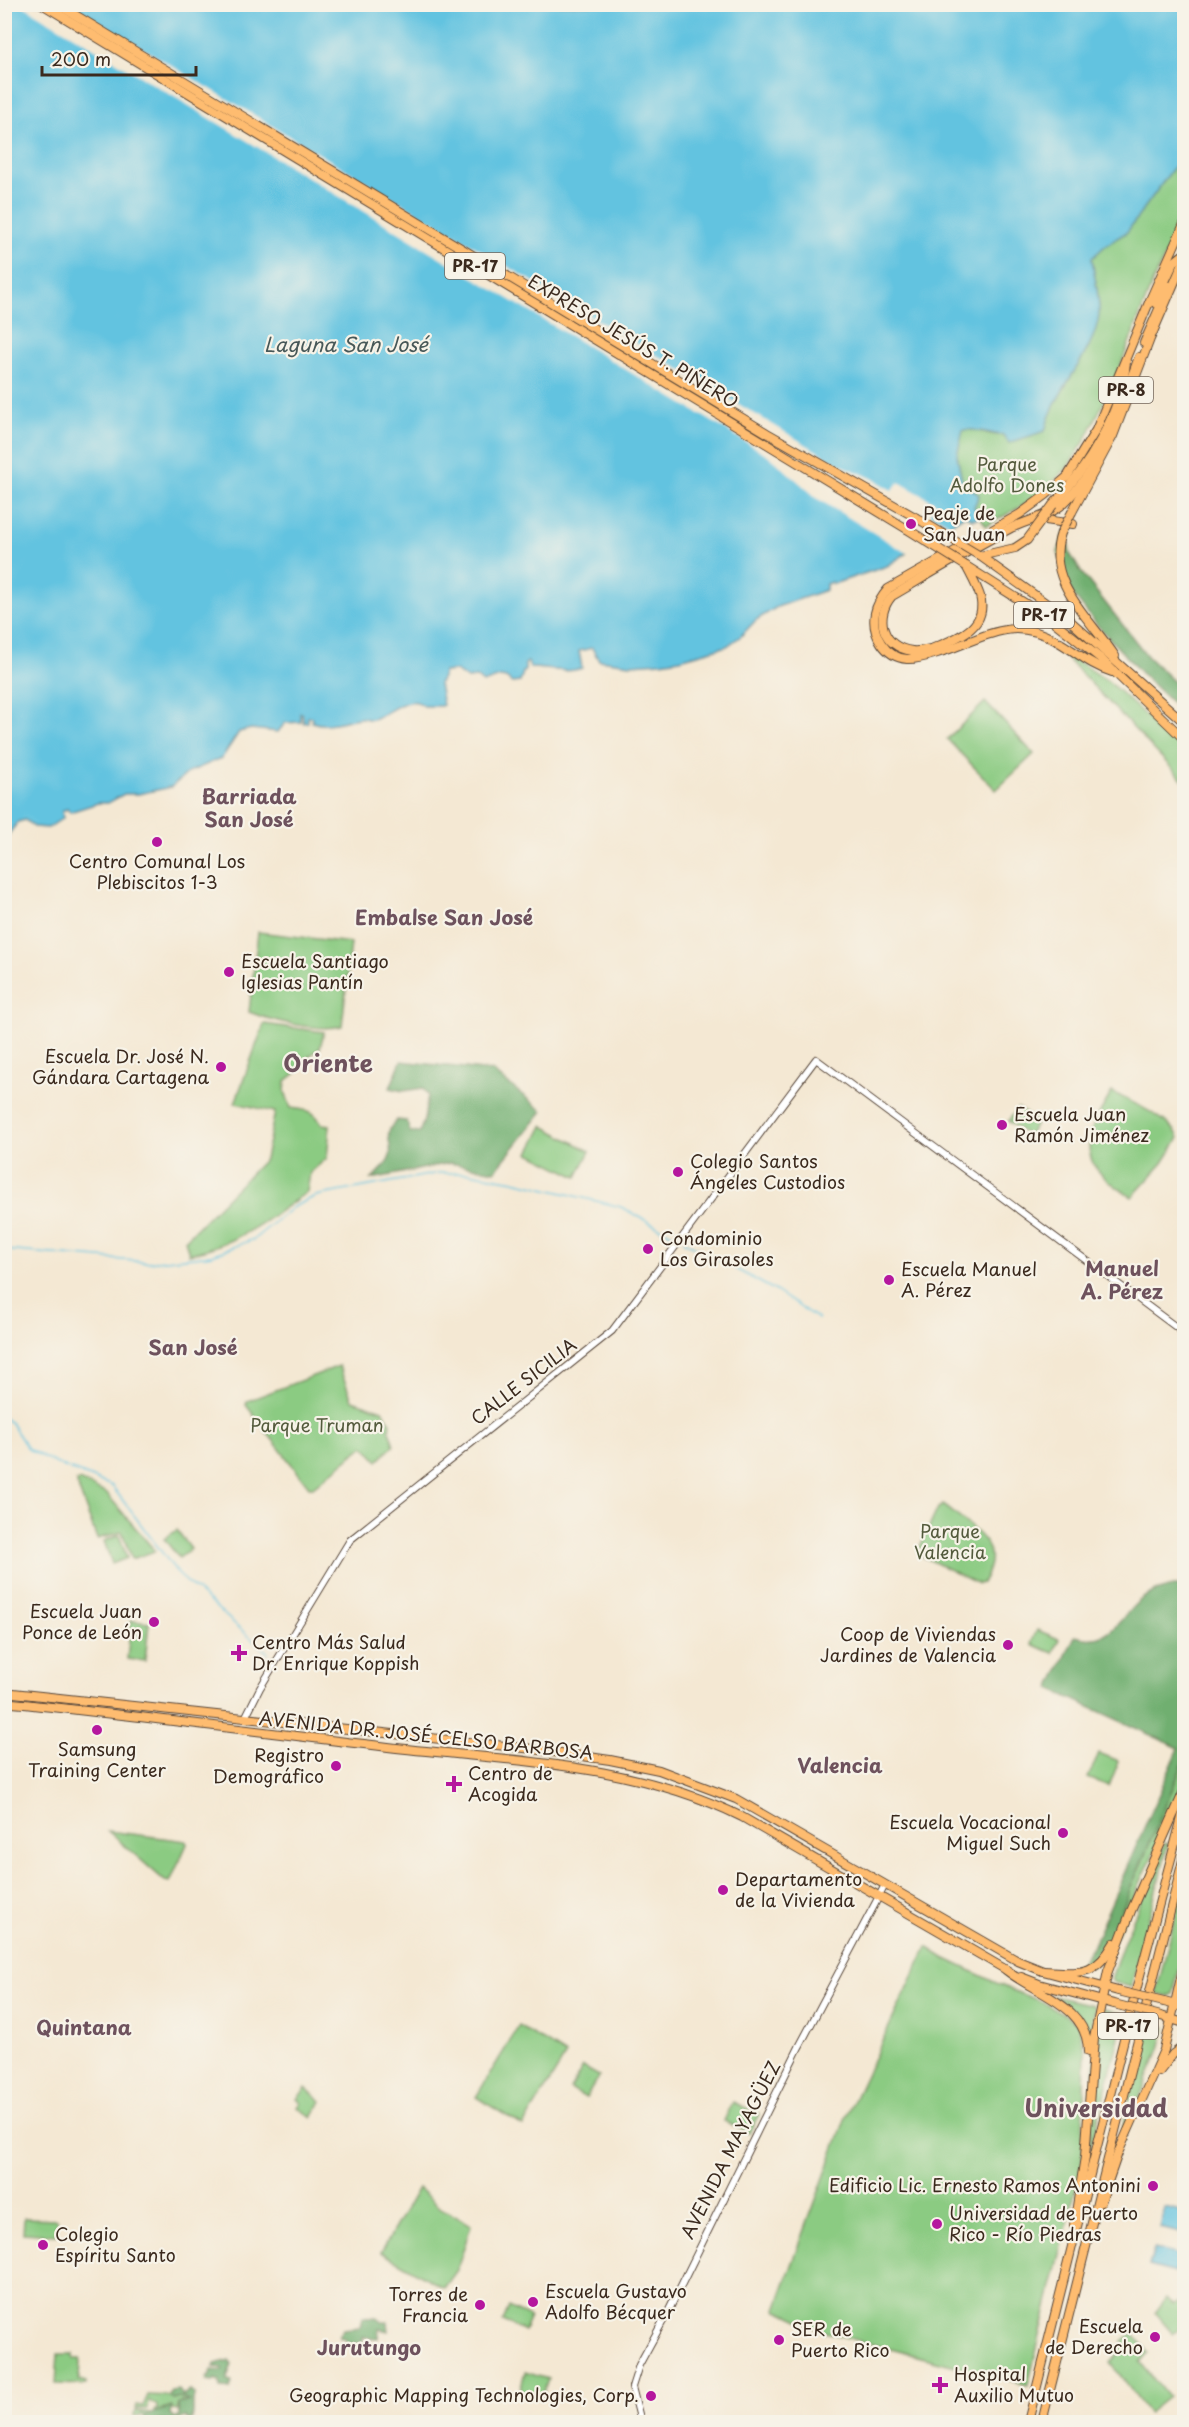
<svg xmlns="http://www.w3.org/2000/svg" width="1189" height="2427" font-family="'Playpen Sans',sans-serif">
	<rect width="100%" height="100%" fill="#f7f3e8"/>
	<filter id="ink" filterUnits="userSpaceOnUse"><feTurbulence type="fractalNoise" baseFrequency=".0167" numOctaves="2"/><feDisplacementMap in="SourceGraphic" scale="12" xChannelSelector="R" yChannelSelector="G"/><feConvolveMatrix kernelMatrix="1 2 1 2 8 2 1 2 1" color-interpolation-filters="sRGB"/></filter>
	<filter id="wash" filterUnits="userSpaceOnUse"><feTurbulence type="fractalNoise" baseFrequency=".008" numOctaves="4" result="noise"/><feDisplacementMap in="SourceGraphic" scale="24" xChannelSelector="R" yChannelSelector="G"/><feGaussianBlur stdDeviation="1.35" result="paint"/><feColorMatrix in="noise" values="0 0 0 0 0 0 0 0 0 0 0 0 0 0 0 0 0 1.4 0 .05"/><feComposite in="paint" operator="in"/></filter>
	<g filter="url(#wash)">
		<rect width="100%" height="100%" fill="#f4e8d3"/>
		<g fill="#8bcb82" stroke="#637a50" stroke-width="1.5">
			<path d="M1184 153V216L1153 281 1118 372 1085 441 1066 469 1046 489 1018 508 986 526 974 507 979 495 962 481 957 455 963 429C975 428 981 432 991 434 1008 438 1029 434 1045 431 1055 388 1095 354 1099 314 1100 297 1094 276 1092 258L1106 245 1127 232Z"/>
			<path d="M1056 647 1108 681 1184 751V781Z"/>
			<path d="M985 702 1034 754 996 790 947 739Z"/>
			<path d="M258 932 351 943 342 1026C318 1032 272 1021 249 1012Z"/>
			<path d="M264 1024 324 1032 320 1048 303 1061 297 1072 286 1081 285 1092 291 1108C306 1110 315 1110 321 1124L330 1125 327 1158 310 1173 307 1192C265 1221 241 1242 189 1254L185 1240 265 1159 275 1112 235 1103Z"/>
			<path d="M1112 1092C1129 1101 1174 1120 1179 1138L1163 1163 1132 1197C1122 1190 1109 1183 1101 1174 1075 1147 1097 1117 1112 1092Z"/>
			<path d="M1018 1108 1037 1122 1028 1136 1008 1121Z"/>
			<path d="M543 1126 590 1151 577 1177 529 1153Z"/>
			<path d="M339 1366 352 1400 382 1410 391 1423 389 1430 394 1445 378 1461 364 1446 313 1487H309L246 1405 247 1401Z"/>
			<path d="M79 1480 107 1494 155 1551 132 1559 122 1532 97 1539 76 1482Z"/>
			<path d="M943 1505C951 1510 958 1517 966 1523 989 1542 999 1554 982 1583L978 1584 918 1554V1551L938 1508Z"/>
			<path d="M177 1530 191 1549 179 1558 164 1539Z"/>
			<path d="M119 1535 127 1558 112 1564 104 1541Z"/>
			<path d="M131 1621 149 1623 145 1661 127 1659Z"/>
			<path d="M1037 1630 1059 1639 1053 1653 1031 1644Z"/>
			<path d="M1099 1753 1119 1761 1109 1786 1088 1778Z"/>
			<path d="M1184 1761V1784L1182 1791 1110 1949 1095 1965 1076 1969 1109 1940Z"/>
			<path d="M108 1831 186 1841 187 1844 170 1882 165 1881Z"/>
			<path d="M1165 1843 1168 1844 1131 1987 1113 1982 1111 1979 1123 1944Z"/>
			<path d="M1184 1880C1184 1919 1183 1956 1173 1994L1168 1997 1156 1994Z"/>
			<path d="M927 1947 944 1958 1009 1989 1040 2001 1064 2014 1078 2024 1085 2051 1082 2164 1028 2385 822 2331 776 2309 846 2117Z"/>
			<path d="M1053 1996 1093 2005 1095 2009 1089 2036 1084 2023 1077 2013Z"/>
			<path d="M1104 2009 1125 2014 1089 2155 1096 2044Z"/>
			<path d="M1149 2021 1166 2027 1160 2049 1121 2142H1119Z"/>
			<path d="M519 2026 566 2055 523 2126 476 2097Z"/>
			<path d="M583 2067 599 2076 586 2098 570 2089Z"/>
			<path d="M306 2088 321 2101 312 2118 298 2107 301 2103 297 2099Z"/>
			<path d="M733 2102 759 2114 749 2133 724 2121Z"/>
			<path d="M418 2188 439 2207 471 2225 457 2270 444 2288 381 2252Z"/>
			<path d="M24 2218 57 2219 56 2235 23 2233Z"/>
			<path d="M1166 2298 1174 2304 1180 2302 1184 2308V2325L1173 2334 1155 2313Z"/>
			<path d="M509 2307 530 2317 524 2331 503 2321Z"/>
			<path d="M1133 2333 1148 2353 1140 2362 1168 2397 1148 2413 1111 2363 1124 2344 1123 2341Z"/>
			<path d="M58 2354H73V2359H80L79 2380 86 2382V2385L56 2384Z"/>
			<path d="M525 2372 548 2379 542 2398 520 2390Z"/>
			<path d="M148 2395 169 2396 174 2399 179 2397 190 2401 181 2402 177 2406V2411L164 2408 153 2415 134 2416 135 2411 153 2413 154 2410H157V2406L150 2400 147 2409H135L136 2405 143 2406Z"/>
		</g>
		<g fill="#70af70" stroke="#566c47" stroke-width="1.5">
			<path d="M1066 529 1070 554 1081 572 1148 657 1184 691V714L1144 676 1097 625 1070 591 1058 552Z"/>
			<path d="M401 1061 492 1071 543 1111 495 1171 450 1163 372 1179C378 1173 388 1165 390 1156 393 1140 381 1135 397 1120L407 1121 410 1132 419 1133 424 1120 428 1095 423 1088 403 1091 390 1088Z"/>
			<path d="M1174 1586H1184V1761L1109 1940C1098 1961 1090 1966 1067 1969L1080 1963 1093 1945 1179 1748 1050 1689 1075 1636C1111 1647 1118 1619 1139 1601 1150 1592 1161 1589 1174 1586Z"/>
			<path d="M377 2317 382 2322H388L389 2331 379 2329 378 2338 363 2337V2342L347 2344 346 2340 339 2337 343 2329 360 2327 362 2318Z"/>
			<path d="M229 2360 232 2364 227 2379V2381L232 2382 230 2389 220 2388 219 2381 215 2379 213 2382 207 2381V2377H209L211 2370 223 2371V2368L214 2367 215 2364Z"/>
			<path d="M179 2390 183 2396 190 2391 195 2394C190 2402 196 2413 191 2422L186 2417 177 2421 156 2420 154 2422H147L144 2418 145 2416C155 2413 163 2409 172 2407L170 2414 174 2418 179 2417 178 2404 189 2401 179 2397 173 2399 169 2396 171 2391Z"/>
		</g>
		<g fill="#62c3e0" stroke="#4e767f" stroke-width="1.5">
			<path d="M5 5H1184V153L1127 232 1106 245 1092 258C1094 276 1100 297 1099 314 1095 354 1055 388 1045 431L1009 443 1003 435C988 434 978 428 963 430L957 455 962 481 979 495 974 507 980 517 973 519 964 515 887 566 833 584 832 582 826 584V590L777 607 756 620 741 636 727 646 680 659 661 662 631 664 599 660 592 648 579 651 582 668C566 674 547 668 530 668L528 662 525 664V670L523 672 520 682 512 683 506 678 500 677 483 683 477 678 467 679 456 671 444 672 439 684 443 705 441 706H424C408 692 389 715 372 719 368 720 363 717 359 718 344 720 327 728 312 722V717H308V722L304 723 302 713H300L301 722 285 723 278 732 251 729 239 732 222 758 189 772 171 787 138 794H124L108 803H98L70 812 67 809 62 811 63 818 48 828 34 827 25 820 18 822 5 839Z"/>
			<path d="M1165 2207 1184 2212V2234L1160 2228Z"/>
			<path d="M1154 2249 1180 2255 1176 2273 1149 2266Z"/>
		</g>
		<path fill="#f4e8d3" d="M22 5H70L837 463 874 479 892 490 899 482 936 503 930 513 953 526 908 554 818 499 769 456Z"/>
		<g fill="none" stroke-linecap="round" stroke-linejoin="round">
			<g stroke="#62c3e0" stroke-width="1.5">
				<path d="M684 1241 776 1291 818 1319"/>
				<path d="M4 1250 147 1262 212 1255 254 1239 293 1207 316 1196 439 1173H469L514 1181 621 1207 680 1239"/>
				<path d="M4 1418 11 1423 28 1449 55 1463 112 1486 179 1575 268 1653"/>
			</g>
		</g>
	</g>
	<g filter="url(#ink)">
		<g fill="none" stroke-linecap="round" stroke-linejoin="round">
			<defs>
				<g id="minor">
					<path d="M245 1718 260 1688 350 1540 612 1331 816 1059 1184 1333"/>
					<path d="M641 2422 632 2387 639 2365 668 2312 799 2047 885 1885"/>
				</g>
				<g id="major">
					<path d="M1155 303 1174 262 1184 254"/>
					<path d="M1144 343 1169 286"/>
					<path d="M1039 519 1073 524"/>
					<path d="M931 649C925 650 918 652 912 651 882 647 874 617 892 596 931 573 971 549 1011 528 1028 520 1050 516 1064 503 1103 465 1120 407 1139 357"/>
					<path d="M944 651C933 654 919 660 907 659 885 657 871 634 875 613 877 603 882 596 888 589L1020 514 1046 495 1067 477 1096 430 1150 300 1184 224"/>
					<path d="M4 1692 533 1749 610 1760 659 1770 736 1799 1018 1961 1043 1971 1118 1991"/>
					<path d="M4 1702C132 1715 260 1732 388 1747 508 1761 631 1762 742 1817L1010 1972"/>
					<path d="M1021 1977 1039 1984 1114 2004"/>
					<path d="M1164 2002 1184 2007"/>
					<path d="M1161 2016 1184 2023"/>
				</g>
				<g id="highway">
					<path d="M42 4 907 529"/>
					<path d="M57 4 767 433 915 517"/>
					<path d="M1053 505C1088 467 1121 415 1126 362"/>
					<path d="M1072 512 1113 436 1150 339 1182 265"/>
					<path d="M1061 533C1044 582 1091 619 1115 656"/>
					<path d="M980 556 1068 619 1184 722"/>
					<path d="M980 556 1015 548"/>
					<path d="M966 566 1053 621 1100 658 1184 739"/>
					<path d="M931 649C954 639 989 629 980 596 977 586 971 576 966 566"/>
					<path d="M944 651C986 637 1011 616 1055 640 1075 651 1090 665 1112 672"/>
					<path d="M1006 1970C1037 1995 1088 2005 1088 2052"/>
					<path d="M1043 1971C1078 1972 1094 1979 1114 1943"/>
					<path d="M1159 2072 1173 2054 1184 2046"/>
					<path d="M1101 2202 1118 2153 1164 2050 1184 1965"/>
					<path d="M1074 2225 1085 2157 1094 2038 1108 1971 1131 1911 1184 1791"/>
					<path d="M1028 2422 1140 1975 1184 1810"/>
					<path d="M1042 2422 1184 1856"/>
				</g>
			</defs>
			<use href="#minor" stroke="#574639" stroke-width="8"/>
			<use href="#major" stroke="#574639" stroke-width="10"/>
			<use href="#highway" stroke="#574639" stroke-width="10"/>
			<use href="#minor" stroke="#fff" stroke-width="6"/>
			<use href="#major" stroke="#febc70" stroke-width="8"/>
			<use href="#highway" stroke="#febc70" stroke-width="8"/>
			<defs>
				<g id="major-bridge">
					<path d="M1118 1991 1164 2002"/>
					<path d="M1114 2004 1161 2016"/>
				</g>
				<g id="highway-bridge">
					<path d="M915 517 980 556"/>
					<path d="M907 529 966 566"/>
					<path d="M1061 533 1072 512"/>
					<path d="M1015 548 1027 540 1053 505"/>
				</g>
			</defs>
			<use href="#major-bridge" stroke="#574639" stroke-width="10" stroke-linecap="butt"/>
			<use href="#highway-bridge" stroke="#574639" stroke-width="10" stroke-linecap="butt"/>
			<use href="#major-bridge" stroke="#febc70" stroke-width="8"/>
			<use href="#highway-bridge" stroke="#febc70" stroke-width="8"/>
		</g>
	</g>
	<g fill="#b5179e" stroke="#f7f3e8" stroke-width="2">
		<circle cx="911" cy="524" r="6"/>
		<circle cx="157" cy="842" r="6"/>
		<circle cx="229" cy="972" r="6"/>
		<circle cx="221" cy="1067" r="6"/>
		<circle cx="1002" cy="1125" r="6"/>
		<circle cx="678" cy="1172" r="6"/>
		<circle cx="648" cy="1249" r="6"/>
		<circle cx="889" cy="1280" r="6"/>
		<circle cx="154" cy="1622" r="6"/>
		<circle cx="1008" cy="1645" r="6"/>
		<path d="M236 1644h6v6h6v6h-6v6h-6v-6h-6v-6h6z"/>
		<circle cx="97" cy="1730" r="6"/>
		<circle cx="336" cy="1766" r="6"/>
		<path d="M451 1775h6v6h6v6h-6v6h-6v-6h-6v-6h6z"/>
		<circle cx="1063" cy="1833" r="6"/>
		<circle cx="723" cy="1890" r="6"/>
		<circle cx="1153" cy="2186" r="6"/>
		<circle cx="937" cy="2224" r="6"/>
		<circle cx="43" cy="2245" r="6"/>
		<circle cx="533" cy="2302" r="6"/>
		<circle cx="480" cy="2305" r="6"/>
		<circle cx="1155" cy="2337" r="6"/>
		<circle cx="779" cy="2340" r="6"/>
		<path d="M937 2376h6v6h6v6h-6v6h-6v-6h-6v-6h6z"/>
		<circle cx="651" cy="2396" r="6"/>
	</g>
	<g text-anchor="middle" stroke-width="4.5" stroke-linejoin="round" paint-order="stroke">
		<g fill="#f7f3e8" stroke="#73665b" stroke-width="1.5">
			<rect x="445" y="253" width="60" height="26" rx="4.5"/>
			<rect x="1099" y="377" width="54" height="26" rx="4.5"/>
			<rect x="1014" y="602" width="60" height="26" rx="4.5"/>
			<rect x="1098" y="2013" width="60" height="26" rx="4.5"/>
		</g>
		<g font-size="16" font-weight="bold" fill="#3b2a1e">
			<text x="475" y="272">PR-17</text>
			<text x="1126" y="396">PR-8</text>
			<text x="1044" y="621">PR-17</text>
			<text x="1128" y="2032">PR-17</text>
		</g>
		<g font-size="18" fill="#3b2a1e" stroke="#f7f3e8">
			<text transform="translate(633 342) rotate(31)" y="6">EXPRESO JESÚS T. PIÑERO</text>
			<text transform="translate(524 1382) rotate(-38)" y="6">CALLE SICILIA</text>
			<text transform="translate(426 1736) rotate(6)" y="6">AVENIDA DR. JOSÉ CELSO BARBOSA</text>
			<text transform="translate(731 2150) rotate(-63)" y="6">AVENIDA MAYAGÜEZ</text>
		</g>
		<g font-size="18" fill="#535a3c" stroke="#f7f3e8">
			<text x="1007" y="471">Parque<tspan x="1007" dy="21">Adolfo Dones</tspan></text>
			<text x="317" y="1432">Parque Truman</text>
			<text x="950" y="1538">Parque<tspan x="950" dy="21">Valencia</tspan></text>
		</g>
		<g font-size="18" fill="#3b2a1e" stroke="#f7f3e8" text-anchor="start">
			<text x="923" y="520">Peaje de<tspan x="923" dy="21">San Juan</tspan></text>
			<text x="157" y="868" text-anchor="middle">Centro Comunal Los<tspan x="157" dy="21">Plebiscitos 1-3</tspan></text>
			<text x="241" y="968">Escuela Santiago<tspan x="241" dy="21">Iglesias Pantín</tspan></text>
			<text x="209" y="1063" text-anchor="end">Escuela Dr. José N.<tspan x="209" dy="21">Gándara Cartagena</tspan></text>
			<text x="1014" y="1121">Escuela Juan<tspan x="1014" dy="21">Ramón Jiménez</tspan></text>
			<text x="690" y="1168">Colegio Santos<tspan x="690" dy="21">Ángeles Custodios</tspan></text>
			<text x="660" y="1245">Condominio<tspan x="660" dy="21">Los Girasoles</tspan></text>
			<text x="901" y="1276">Escuela Manuel<tspan x="901" dy="21">A. Pérez</tspan></text>
			<text x="142" y="1618" text-anchor="end">Escuela Juan<tspan x="142" dy="21">Ponce de León</tspan></text>
			<text x="996" y="1641" text-anchor="end">Coop de Viviendas<tspan x="996" dy="21">Jardines de Valencia</tspan></text>
			<text x="252" y="1649">Centro Más Salud<tspan x="252" dy="21">Dr. Enrique Koppish</tspan></text>
			<text x="97" y="1756" text-anchor="middle">Samsung<tspan x="97" dy="21">Training Center</tspan></text>
			<text x="324" y="1762" text-anchor="end">Registro<tspan x="324" dy="21">Demográfico</tspan></text>
			<text x="468" y="1780">Centro de<tspan x="468" dy="21">Acogida</tspan></text>
			<text x="1051" y="1829" text-anchor="end">Escuela Vocacional<tspan x="1051" dy="21">Miguel Such</tspan></text>
			<text x="735" y="1886">Departamento<tspan x="735" dy="21">de la Vivienda</tspan></text>
			<text x="1141" y="2192" text-anchor="end">Edificio Lic. Ernesto Ramos Antonini</text>
			<text x="949" y="2220">Universidad de Puerto<tspan x="949" dy="21">Rico - Río Piedras</tspan></text>
			<text x="55" y="2241">Colegio<tspan x="55" dy="21">Espíritu Santo</tspan></text>
			<text x="545" y="2298">Escuela Gustavo<tspan x="545" dy="21">Adolfo Bécquer</tspan></text>
			<text x="468" y="2301" text-anchor="end">Torres de<tspan x="468" dy="21">Francia</tspan></text>
			<text x="1143" y="2333" text-anchor="end">Escuela<tspan x="1143" dy="21">de Derecho</tspan></text>
			<text x="791" y="2336">SER de<tspan x="791" dy="21">Puerto Rico</tspan></text>
			<text x="954" y="2381">Hospital<tspan x="954" dy="21">Auxilio Mutuo</tspan></text>
			<text x="639" y="2402" text-anchor="end">Geographic Mapping Technologies, Corp.</text>
		</g>
		<g font-size="20" font-style="italic" fill="#475858" stroke="#f7f3e8">
			<text x="346" y="352">Laguna San José</text>
		</g>
		<g font-size="20" font-weight="bold" fill="#6e525d" stroke="#f7f3e8">
			<text x="249" y="804">Barriada<tspan x="249" dy="23">San José</tspan></text>
			<text x="444" y="925">Embalse San José</text>
			<text x="1122" y="1276">Manuel<tspan x="1122" dy="23">A. Pérez</tspan></text>
			<text x="193" y="1355">San José</text>
			<text x="840" y="1773">Valencia</text>
			<text x="84" y="2035">Quintana</text>
			<text x="369" y="2355">Jurutungo</text>
		</g>
		<g font-size="24" font-weight="bold" fill="#6e525d" stroke="#f7f3e8">
			<text x="328" y="1072">Oriente</text>
			<text x="1096" y="2117">Universidad</text>
		</g>
	</g>
	<rect width="1189" height="2427" fill="none" stroke="#f7f3e8" stroke-width="24"/>
	<path d="M42 66v9h154v-9" fill="none" stroke="#3b2a1e" stroke-width="3"/>
	<text x="51" y="66" font-size="18" fill="#3b2a1e" stroke="#f7f3e8" stroke-width="4.5" paint-order="stroke">200 m</text>
</svg>
